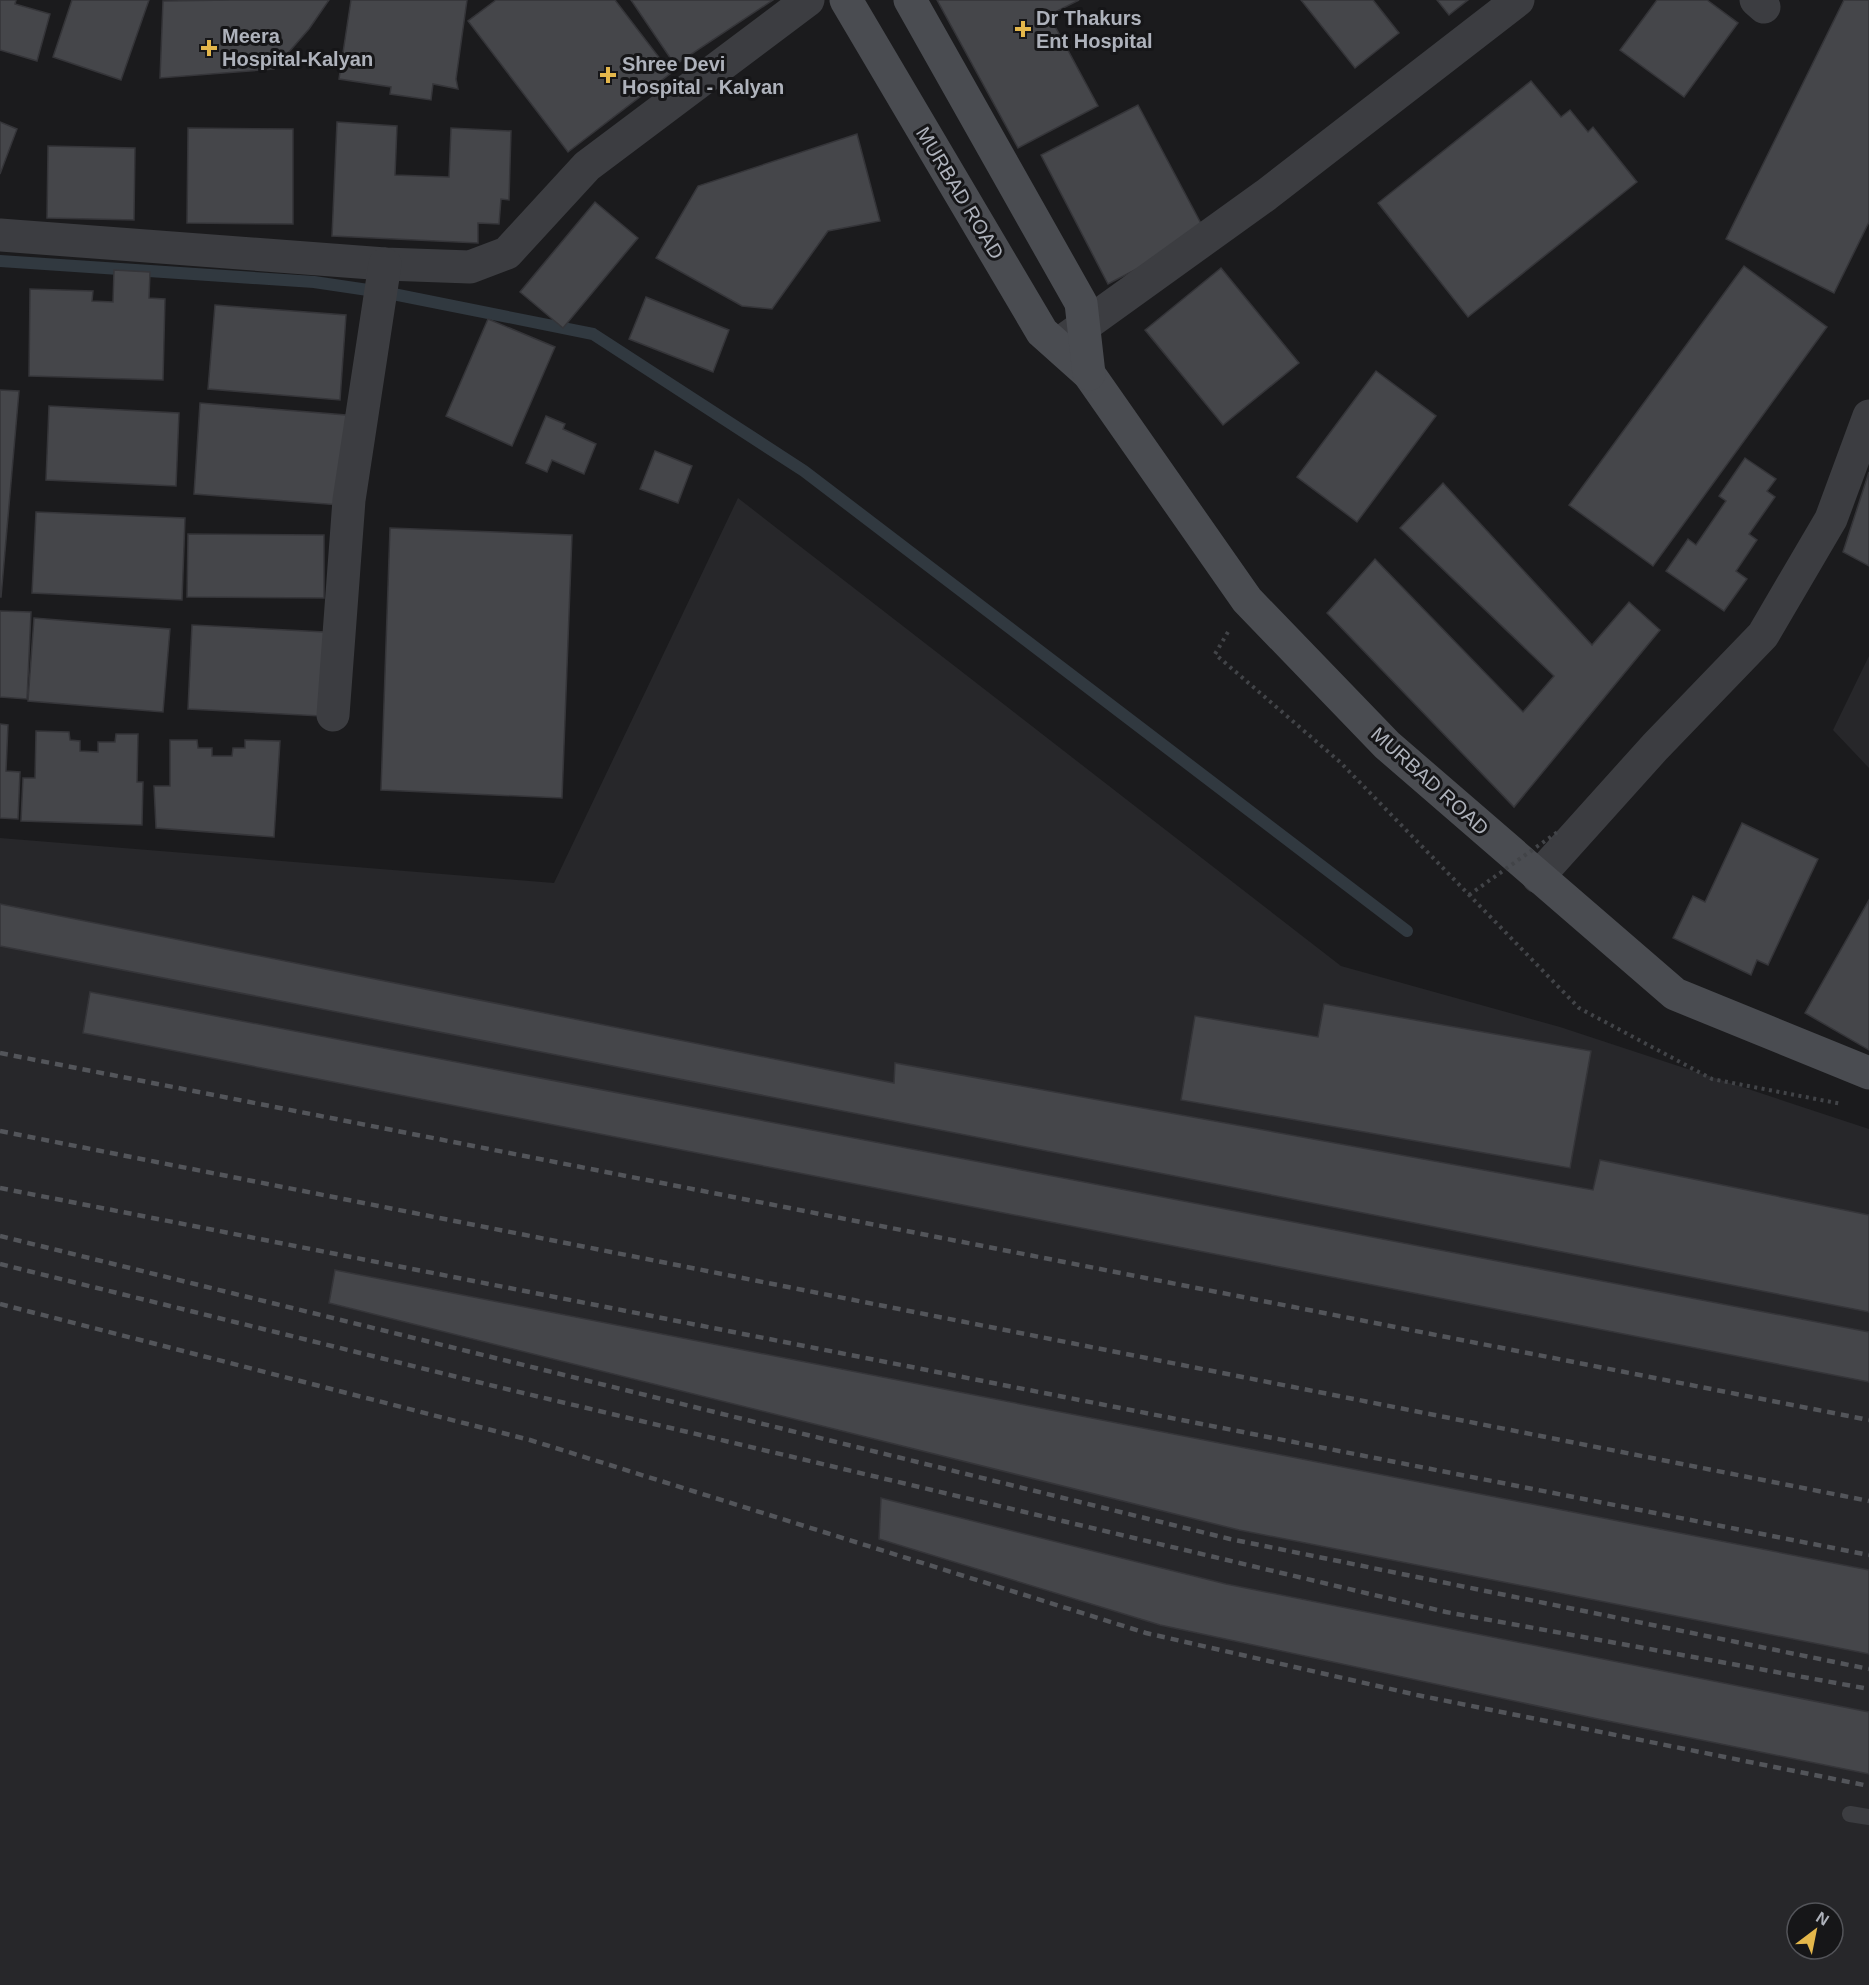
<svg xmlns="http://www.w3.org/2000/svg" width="1869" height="1985" font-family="Helvetica,sans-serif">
	<rect width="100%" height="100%" fill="#1b1b1d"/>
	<g fill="#27272a" fill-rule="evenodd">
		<path d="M738 498 1341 966 1560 1027 1869 1129V1985H0V838L554 883ZM1797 1913H1833V1949H1797Z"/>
		<path d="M1869 656V768L1833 730Z"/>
	</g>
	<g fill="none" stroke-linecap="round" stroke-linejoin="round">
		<g stroke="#313940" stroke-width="12">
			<path d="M0 261 314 282 368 290"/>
			<path d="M393 294 593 334 804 471 1407 931"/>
		</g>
	</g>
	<g fill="#45464a" stroke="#353539" stroke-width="1.5">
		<path d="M0 0H16L15 4 50 14 37 61 0 50Z"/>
		<path d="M72 0H149L121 80 53 57Z"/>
		<path d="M232 0H329L309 29 274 69 160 78 163 1Z"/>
		<path d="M351 0H467L456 79 458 89 433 84 431 100 390 94 391 87 339 79Z"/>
		<path d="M496 0H615L671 73 568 152 468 21Z"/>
		<path d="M631 0H773L675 65Z"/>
		<path d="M937 0H1079L1049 15 1098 106 1018 148Z"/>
		<path d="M1301 0H1373L1399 33 1355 68Z"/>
		<path d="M1437 0H1468L1449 15Z"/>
		<path d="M1657 0H1707L1738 23 1684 97 1620 50Z"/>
		<path d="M1844 0H1869V222L1834 293 1726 239Z"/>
		<path d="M1531 81 1561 117 1570 110 1588 132 1593 127 1637 182 1468 317 1378 203Z"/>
		<path d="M1138 105 1206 233 1108 284 1041 155Z"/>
		<path d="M0 122 17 129 0 174Z"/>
		<path d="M337 122 397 126 395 175 449 177 451 128 511 131 509 200 501 199 499 224 478 223V243L332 236Z"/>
		<path d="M188 128 293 129V224L187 223Z"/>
		<path d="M857 134 880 221 828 231 772 309 742 306 656 258 698 186Z"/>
		<path d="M48 146 135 148 134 220 47 218Z"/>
		<path d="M595 202 638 238 563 328 520 292Z"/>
		<path d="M1744 266 1827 327 1653 566 1569 505Z"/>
		<path d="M1221 268 1299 363 1223 425 1145 330Z"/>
		<path d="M114 270 150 272 149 298 165 299 163 380 29 376 30 289 93 291 92 301 113 302Z"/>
		<path d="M646 297 729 330 713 372 629 339Z"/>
		<path d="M215 305 346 315 340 400 208 389Z"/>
		<path d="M488 319 555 347 512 446 446 416Z"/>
		<path d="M1376 371 1436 416 1357 522 1297 477Z"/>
		<path d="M0 390 19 391 1 597H0Z"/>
		<path d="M200 403 346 415 340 505 194 494Z"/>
		<path d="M49 406 179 413 176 486 46 480Z"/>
		<path d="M546 416 565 424 563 429 596 444 584 474 552 460 547 472 526 463Z"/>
		<path d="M655 451 692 466 678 503 640 489Z"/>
		<path d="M1745 458 1776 479 1767 491 1775 497 1749 534 1757 540 1736 571 1747 579 1724 611 1666 571 1688 539 1696 545 1726 501 1719 496Z"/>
		<path d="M1869 472V566L1843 552Z"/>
		<path d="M1443 483 1592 645 1629 602 1660 630 1514 807 1327 613 1375 559 1523 712 1554 676 1400 528Z"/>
		<path d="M36 512 185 518 182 600 32 593Z"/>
		<path d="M390 528 572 535 562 798 381 790Z"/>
		<path d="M188 534 324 535V598L187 597Z"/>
		<path d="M0 611 31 612 27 699 0 697Z"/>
		<path d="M34 618 170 629 163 712 28 701Z"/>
		<path d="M192 625 325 632 321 716 188 709Z"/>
		<path d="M0 724 8 725 6 771 20 772 18 819 0 818Z"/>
		<path d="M36 731 69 732 70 740 80 741V751L98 752V742H115L116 734H138L137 782H143L142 825 21 821 23 778H35Z"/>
		<path d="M170 740H197L198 748H212V756H232L233 748H245V740L280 741 274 837 156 828 154 786H170Z"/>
		<path d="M1742 823 1818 859 1768 965 1757 960 1751 975 1673 938 1693 896 1705 902Z"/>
		<path d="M1869 900V1050L1805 1013Z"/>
		<path d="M0 904 894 1083 895 1063 1593 1190 1600 1160 1869 1215V1312L0 946Z"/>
		<path d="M90 992 1869 1332V1382L83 1033Z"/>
		<path d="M1324 1004 1591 1051 1570 1168 1181 1100 1195 1016 1318 1037Z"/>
		<path d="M335 1270 1869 1570V1654L1239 1530 329 1303Z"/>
		<path d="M881 1498 1226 1584 1869 1712V1774L1598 1719 1160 1625 879 1539Z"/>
	</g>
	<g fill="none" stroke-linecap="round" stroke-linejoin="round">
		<path stroke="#424448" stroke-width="4" stroke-dasharray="3 4.5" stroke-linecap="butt" d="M1228 632 1215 654 1340 762 1579 1008 1712 1079 1842 1104"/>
		<path stroke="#3c3d41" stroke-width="16" d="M1850 1814 1869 1817"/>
		<g stroke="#3c3d41" stroke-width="33">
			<path d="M1756 0 1764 7"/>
			<path d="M0 235 385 264 470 267 507 253 587 166 808 0"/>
			<path d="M1063 341 1266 195 1518 0"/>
			<path d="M333 715 349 500 385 264"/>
			<path d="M1538 877 1655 747 1763 635 1831 519 1869 416"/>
		</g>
		<g stroke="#4a4c51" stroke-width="33">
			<path d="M846 0 1042 332 1089 374 1247 600 1387 745 1675 994 1869 1073"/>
			<path d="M910 0 1081 303 1089 374"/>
		</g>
		<g stroke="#53555a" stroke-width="4.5" stroke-dasharray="8 6" stroke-linecap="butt">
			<path d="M0 1053 1869 1420"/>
			<path d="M0 1131 1869 1501"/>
			<path d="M0 1188 1869 1555"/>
			<path d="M0 1236 1230 1539 1869 1669"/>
			<path d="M0 1264 498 1387 1446 1612 1869 1689"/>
			<path d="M0 1304 530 1440 1146 1633 1417 1695 1869 1786"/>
		</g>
		<path stroke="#424448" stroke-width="4" stroke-dasharray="3 4.5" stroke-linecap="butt" d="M1469 895 1559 831"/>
	</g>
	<g fill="#e4b74b" stroke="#161618" stroke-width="2">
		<path d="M1020 20h6v6h6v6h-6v6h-6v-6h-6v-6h6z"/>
		<path d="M206 39h6v6h6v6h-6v6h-6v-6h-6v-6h6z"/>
		<path d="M605 66h6v6h6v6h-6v6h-6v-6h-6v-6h6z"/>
	</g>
	<g text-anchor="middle" stroke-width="6" stroke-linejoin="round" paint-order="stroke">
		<g font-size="20" font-weight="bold" fill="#aeb2bb" stroke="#161618" text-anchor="start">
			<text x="1036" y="25">Dr Thakurs<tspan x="1036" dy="23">Ent Hospital</tspan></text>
			<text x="222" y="43">Meera<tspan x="222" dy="23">Hospital-Kalyan</tspan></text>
			<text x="622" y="71">Shree Devi<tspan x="622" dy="23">Hospital - Kalyan</tspan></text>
		</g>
		<g font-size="20" fill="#aeb2bb" stroke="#161618">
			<text transform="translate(960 193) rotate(59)" y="7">MURBAD ROAD</text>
			<text transform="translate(1430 781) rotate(42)" y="7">MURBAD ROAD</text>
		</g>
	</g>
	<g transform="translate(1815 1931) rotate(32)"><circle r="28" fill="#161618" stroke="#535459" stroke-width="1.5"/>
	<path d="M0-4.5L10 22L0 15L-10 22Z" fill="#e4b74b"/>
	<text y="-9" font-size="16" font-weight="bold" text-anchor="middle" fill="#aeb2bb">N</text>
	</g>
</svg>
